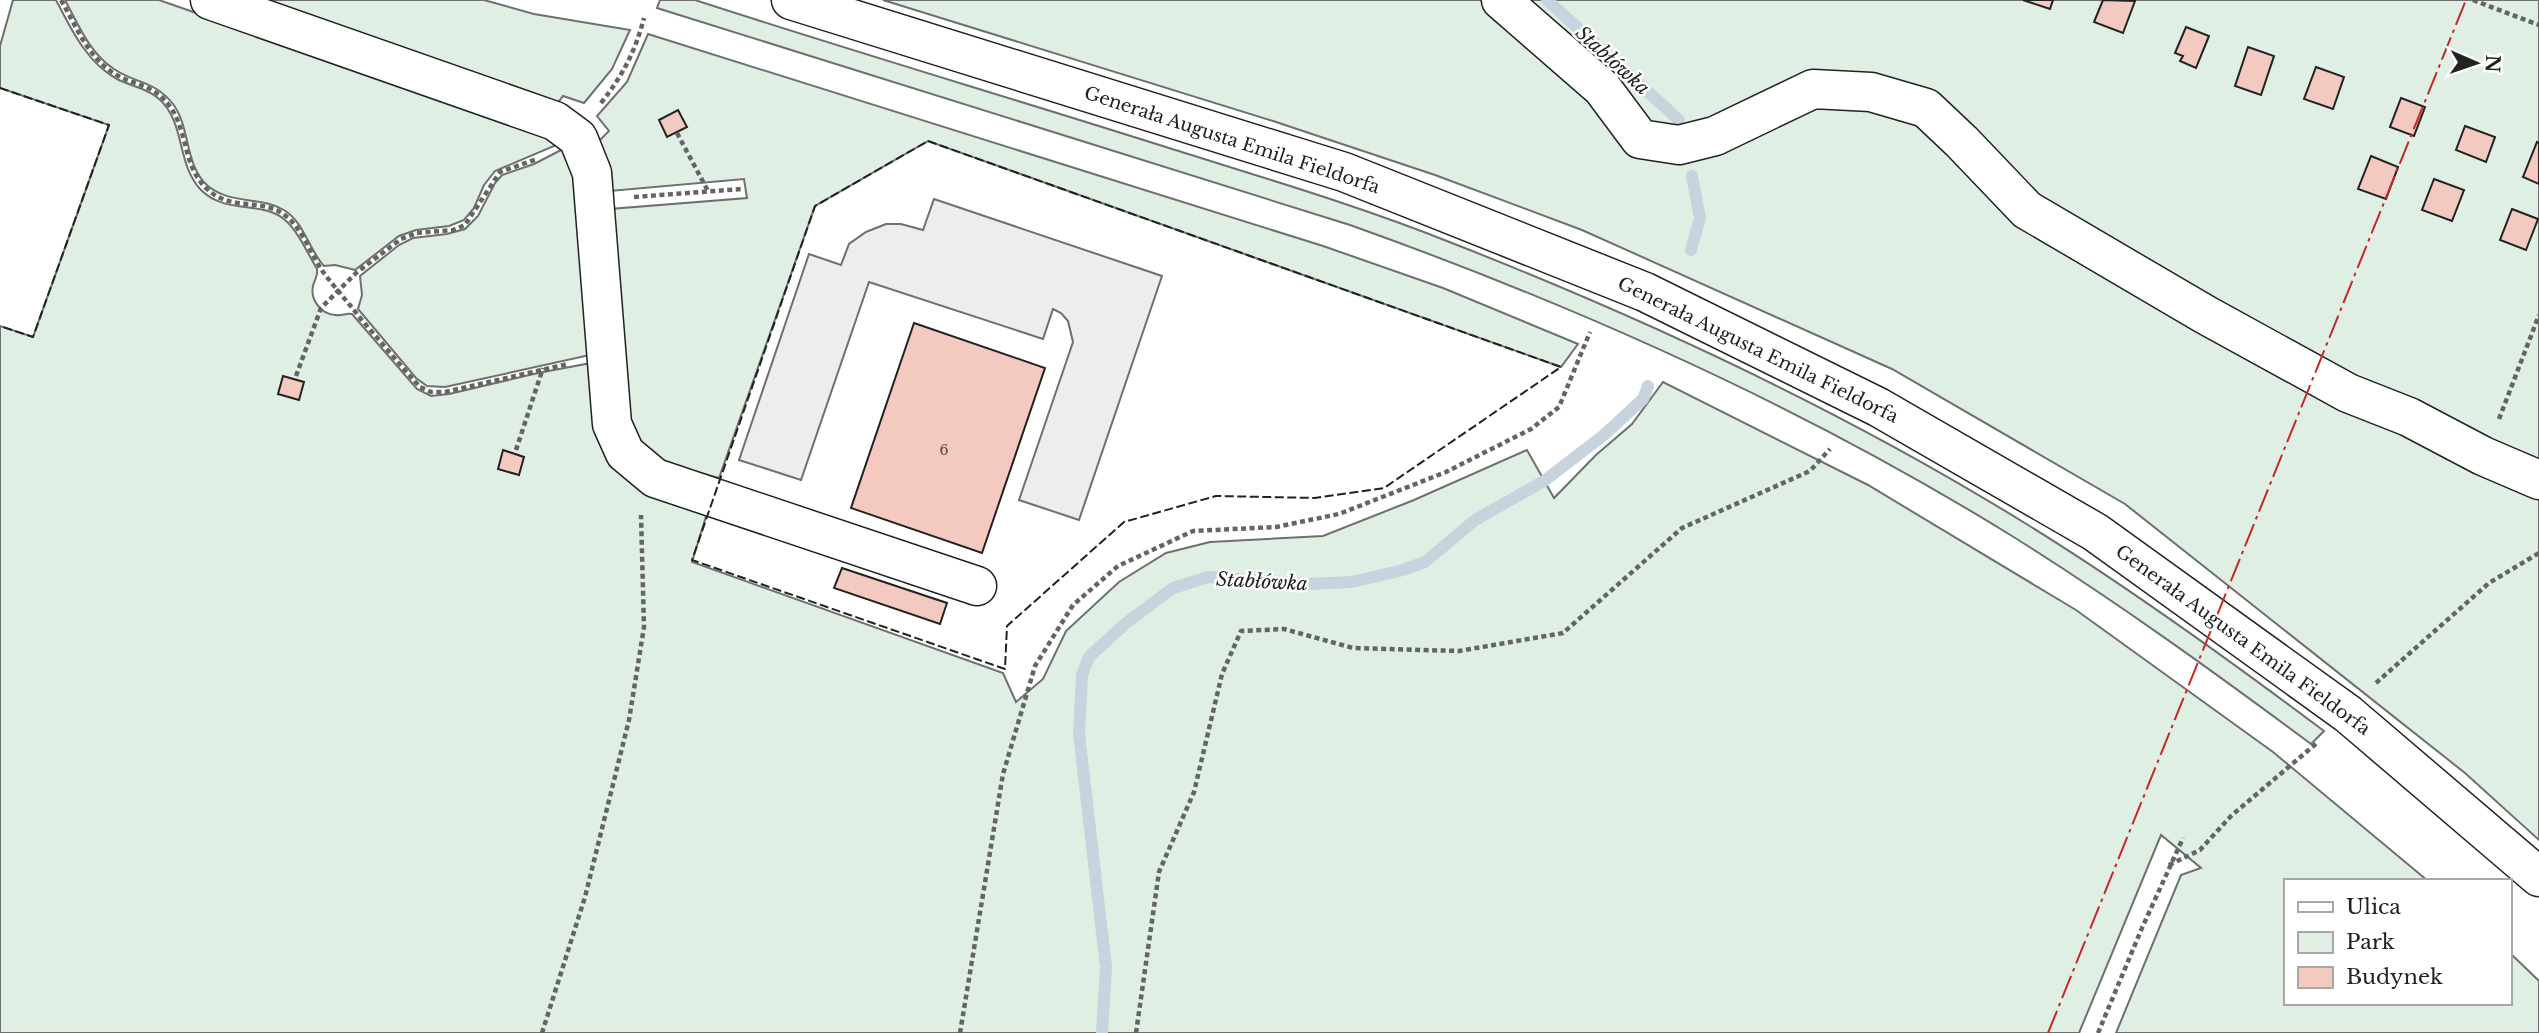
<svg xmlns="http://www.w3.org/2000/svg" width="2539" height="1033" font-family="'Libre Baskerville',serif">
	<rect width="100%" height="100%" fill="#fff"/>
	<g fill="#e0efe3" stroke="#6f6f6f" stroke-width="2">
		<path d="M13 0H56C71 29 87 63 117 79 135 88 154 89 167 108 184 132 179 167 201 190 226 215 263 200 285 220 298 231 308 254 317 269 318 277 315 278 313 286 310 300 321 314 335 315 342 316 346 313 352 314L417 389 431 396 449 394 538 373 591 363 600 441 708 510 692 562 1003 673 1016 702 1043 679 1066 631 1119 582 1166 553 1210 542 1323 536 1414 500 1527 450 1554 498 1596 455 1632 424 1663 382 1868 485 2076 610 2273 752 2428 881H2285V1003H2509V952L2539 981V1033H2116L2181 875 2201 868 2161 835 2079 1033H0V326L33 337 109 125 0 88V46Z"/>
		<path d="M65 0H159L500 119 561 143 495 171 484 185 474 208 464 220 449 226 416 230 399 236 355 270 335 265 324 266C309 250 304 222 284 210 261 196 231 205 208 186 184 165 191 128 173 104 154 80 136 84 114 69 90 54 78 24 65 0Z"/>
		<path d="M256 0H484L534 14 630 30 612 69 584 103 563 96 556 105Z"/>
		<path d="M660 0H695C852 51 1011 98 1169 148 1264 178 1360 206 1452 243 1651 321 1846 412 2028 525 2130 588 2228 659 2324 731L2311 744C2214 672 2116 601 2012 536 1804 407 1580 307 1350 225L657 8Z"/>
		<path d="M883 0H2539V840L2465 773 2125 504 1892 369 1582 230 1435 175 1273 121Z"/>
		<path d="M648 34 1323 246 1443 288 1578 344 1561 367 928 141 815 206 719 478C694 471 661 465 640 448 635 443 632 435 628 428L610 209 747 198 744 179 610 191 599 141 609 131 597 116 627 82Z"/>
		<path d="M565 148 574 174 590 355 445 387 427 386 416 378 358 309 362 295 360 276 399 245 413 238 447 234 465 229 478 216 495 183 502 175 534 164Z"/>
	</g>
	<path fill="#ededed" stroke="#6f6f6f" stroke-width="2" d="M934 199 1162 276 1079 520 1019 500 1073 342 1068 321 1061 313 1053 309 1043 339 869 282 801 480 739 460 809 254 841 265 849 244 866 232 886 224H901L923 230Z"/>
	<g fill="none" stroke-linecap="round" stroke-linejoin="round">
		<g stroke="#c7d3dd" stroke-width="12">
			<path d="M1547 0 1679 120"/>
			<path d="M1691 250 1700 218 1692 176"/>
			<path d="M1102 1033 1106 967 1079 734 1082 675 1089 657 1126 623 1173 588 1208 577 1308 584 1352 582 1403 570 1425 562 1475 520 1544 481 1604 435 1643 399 1648 386"/>
		</g>
	</g>
	<g fill="#f3c9c0" stroke="#222" stroke-width="2">
		<path d="M2023 0H2053L2050 9Z"/>
		<path d="M2103 0 2135 1 2123 33 2094 22Z"/>
		<path d="M2186 27 2209 36 2196 68 2180 61 2183 56 2175 53Z"/>
		<path d="M2248 47 2274 56 2261 95 2235 86Z"/>
		<path d="M2316 67 2344 77 2333 109 2304 99Z"/>
		<path d="M2401 98 2425 107 2414 136 2390 127Z"/>
		<path d="M678 110 687 127 667 137 659 120Z"/>
		<path d="M2465 126 2495 137 2486 162 2456 150Z"/>
		<path d="M2537 142 2539 143V184L2523 177Z"/>
		<path d="M2371 156 2398 167 2386 199 2358 189Z"/>
		<path d="M2434 179 2464 190 2452 221 2422 210Z"/>
		<path d="M2512 209 2538 219 2526 250 2500 240Z"/>
		<path d="M914 323 1045 368 982 553 851 508Z"/>
		<path d="M283 376 304 382 299 400 278 394Z"/>
		<path d="M503 450 524 457 519 475 498 469Z"/>
		<path d="M842 568 947 603 940 624 834 588Z"/>
	</g>
	<g fill="none" stroke-linecap="round" stroke-linejoin="round">
		<defs>
			<g id="minor">
				<path d="M210 0 555 121 578 138 592 173 612 424 625 453 655 478 977 586"/>
				<path d="M791 0 1344 172 1645 292 1878 407 2095 532 2348 714 2539 877"/>
				<path d="M1501 0 1602 88 1640 139 1679 145 1715 136 1813 89 1871 92 1926 108 1962 142 2027 210 2206 315 2348 393 2409 417 2483 456 2539 480"/>
			</g>
		</defs>
		<use href="#minor" stroke="#222" stroke-width="41"/>
		<g stroke="#646464" stroke-width="4.5" stroke-dasharray="5 3.5" stroke-linecap="butt">
			<path d="M61 0C75 24 86 53 109 70 130 86 154 82 171 108 188 133 183 167 207 189 231 212 263 197 286 216 302 229 310 252 321 269 333 286 348 302 361 319 381 342 400 365 420 387L431 392H445L568 364"/>
			<path d="M2473 0 2539 25"/>
			<path d="M601 103C623 75 635 52 644 18"/>
			<path d="M677 133 708 191"/>
			<path d="M634 197 742 189"/>
			<path d="M296 376 321 308 356 273 401 239 417 233 453 230 465 225 500 172 537 159"/>
			<path d="M2499 419 2539 315"/>
			<path d="M516 450 543 368"/>
			<path d="M2376 683 2489 583 2539 553"/>
			<path d="M2169 865 2200 850 2231 816 2318 742"/>
			<path d="M542 1033 585 897 629 720 644 627 641 515"/>
			<path d="M960 1033 1003 774 1035 666 1073 605 1118 566 1193 531 1276 527 1339 514 1446 472 1531 429 1559 407 1590 332"/>
			<path d="M1136 1033 1159 872 1194 792 1222 674 1241 631 1284 629 1353 648 1459 651 1563 633 1682 528 1810 471 1830 449"/>
			<path d="M2098 1033 2142 928 2183 838"/>
		</g>
		<use href="#minor" stroke="#fff" stroke-width="38"/>
		<g stroke="#222" stroke-width="2" stroke-dasharray="9 3.5" stroke-linecap="butt">
			<path d="M0 88 109 125 33 337 0 326"/>
			<path d="M928 141 1561 367 1384 488 1315 498 1216 496 1124 522 1007 626 1005 669 692 560 815 206Z"/>
		</g>
		<path stroke="#c62828" stroke-width="2" stroke-dasharray="24 5 3.5 5" stroke-linecap="butt" d="M2048 1033 2466 0"/>
	</g>
	<g text-anchor="middle" stroke-width="5" stroke-linejoin="round" paint-order="stroke">
		<g font-size="14" fill="#564c4a">
			<text x="944" y="455">6</text>
		</g>
		<g font-size="18" fill="#222" stroke="#fff">
			<text transform="translate(1232 140) rotate(18)" y="6">Generała Augusta Emila Fieldorfa</text>
			<text transform="translate(1758 350) rotate(26)" y="6">Generała Augusta Emila Fieldorfa</text>
			<text transform="translate(2243 640) rotate(36)" y="6">Generała Augusta Emila Fieldorfa</text>
		</g>
		<g font-size="19" font-style="italic" fill="#222" stroke="#fff">
			<text transform="translate(1613 60) rotate(42)" y="7">Stabłówka</text>
			<text transform="translate(1262 581) rotate(3)" y="7">Stabłówka</text>
		</g>
	</g>
	<rect x="2284" y="879" width="228" height="126" fill="#ffffff" stroke="#a7a7a7" stroke-width="2"/>
	<rect x="2298" y="902" width="35" height="10" fill="#ffffff" stroke="#a7a7a7" stroke-width="2"/>
	<text x="2346" y="914" font-size="21" fill="#222222">Ulica</text>
	<rect x="2298" y="932" width="35" height="21" fill="#e0efe3" stroke="#a7a7a7" stroke-width="2"/>
	<text x="2346" y="949" font-size="21" fill="#222222">Park</text>
	<rect x="2298" y="967" width="35" height="21" fill="#f3c9c0" stroke="#a7a7a7" stroke-width="2"/>
	<text x="2346" y="984" font-size="21" fill="#222222">Budynek</text>
	<g transform="translate(2476 63) rotate(92)" stroke="#ffffff" stroke-width="5" paint-order="stroke">
	<path d="M0-5L12 26L0 18L-12 26Z" fill="#222222"/>
	<text y="-10" font-size="19" font-weight="bold" text-anchor="middle" fill="#222222">N</text>
	</g>
</svg>
